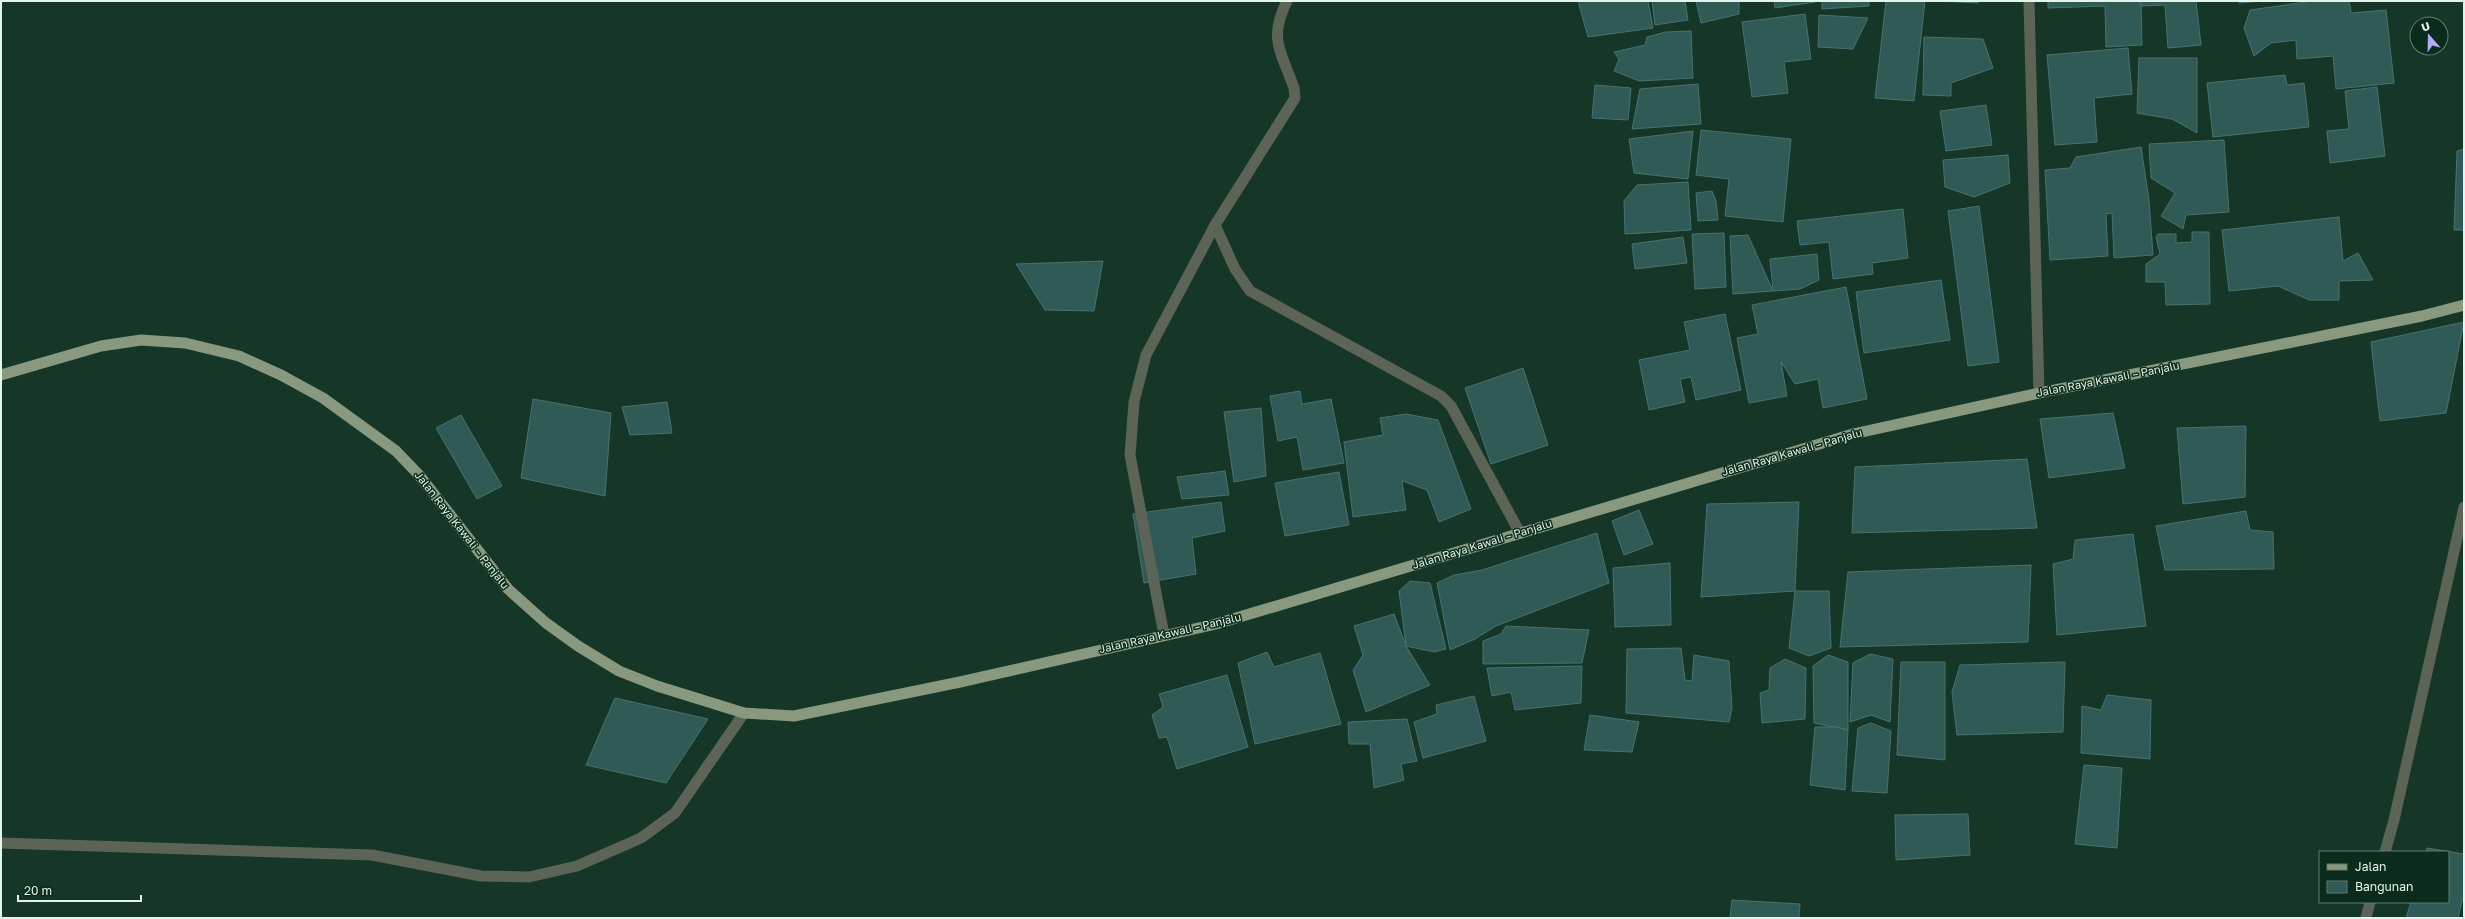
<svg xmlns="http://www.w3.org/2000/svg" width="2465" height="919" font-family="'Golos Text',sans-serif">
	<rect width="100%" height="100%" fill="#163627"/>
	<g fill="#2f5a55" stroke="#48736e">
		<path d="M1578 1H1648L1653 28 1588 37Z"/>
		<path d="M1652 1H1685L1688 20 1655 25Z"/>
		<path d="M1696 1H1739V14L1701 23Z"/>
		<path d="M1774 1H1815V2L1775 8Z"/>
		<path d="M1822 1H1869V6L1822 9Z"/>
		<path d="M1886 1H1925L1914 101 1875 98Z"/>
		<path d="M1938 1H1979L1978 3Z"/>
		<path d="M2048 1H2141L2142 45 2106 47 2105 6 2048 8Z"/>
		<path d="M2140 1H2196L2201 45 2168 48 2165 5 2141 6Z"/>
		<path d="M2239 1H2263L2239 3Z"/>
		<path d="M2313 1H2349L2351 13 2386 10 2394 83 2336 89 2333 56 2297 59 2296 40 2271 43 2254 56 2244 28 2250 10Z"/>
		<path d="M1805 14 1811 59 1784 62 1788 93 1752 97 1742 22Z"/>
		<path d="M1819 15 1868 18 1853 49 1818 47Z"/>
		<path d="M1691 31 1693 78 1639 81 1614 71 1619 59 1614 52 1645 45 1647 37 1666 32Z"/>
		<path d="M1924 37 1983 39 1993 68 1951 83V96L1923 95Z"/>
		<path d="M2128 48 2132 94 2094 98 2097 142 2055 145 2047 55Z"/>
		<path d="M2139 58H2197V133L2172 119 2137 113Z"/>
		<path d="M2285 75 2287 85 2304 83 2309 127 2213 137 2207 83Z"/>
		<path d="M1698 84 1701 124 1632 129 1640 89Z"/>
		<path d="M1595 85 1631 88 1628 120 1592 118Z"/>
		<path d="M2377 87 2385 156 2330 163 2327 131 2349 129 2345 91Z"/>
		<path d="M1986 105 1992 145 1946 151 1940 111Z"/>
		<path d="M1701 130 1791 139 1783 222 1725 216 1729 179 1696 175Z"/>
		<path d="M1693 131 1688 179 1634 173 1629 139Z"/>
		<path d="M2224 140 2229 212 2186 215 2183 229 2161 216 2175 193 2151 178 2149 144Z"/>
		<path d="M2141 147 2149 200 2153 255 2114 258 2112 213 2106 214 2108 256 2050 260 2045 170 2070 168 2076 157Z"/>
		<path d="M2464 149V230H2454L2457 151Z"/>
		<path d="M2008 155 2010 183 1974 197 1945 187 1943 160Z"/>
		<path d="M1688 182 1691 230 1625 234 1624 201 1637 185Z"/>
		<path d="M1712 191 1716 201 1718 220 1698 221 1696 193Z"/>
		<path d="M1979 206 1999 362 1968 366 1948 211Z"/>
		<path d="M1903 209 1908 258 1872 263 1873 274 1833 279 1829 242 1800 245 1797 221Z"/>
		<path d="M2339 217 2343 261 2358 253 2373 280 2339 281V300H2309L2278 286 2229 291 2222 230Z"/>
		<path d="M2192 232H2209L2210 304 2166 305 2165 282H2146V264L2160 254 2156 237 2158 234H2176V243L2192 242Z"/>
		<path d="M1724 233 1726 287 1695 289 1692 234Z"/>
		<path d="M1748 235 1773 291 1733 294 1730 236Z"/>
		<path d="M1683 237 1687 263 1635 269 1632 244Z"/>
		<path d="M1817 254 1819 280 1800 289 1773 291 1770 259Z"/>
		<path d="M1103 261 1094 311 1045 310 1016 264Z"/>
		<path d="M1941 280 1950 340 1864 353 1856 292Z"/>
		<path d="M1846 287 1867 399 1823 408 1818 379 1795 384 1781 362 1787 396 1749 403 1737 338 1758 334 1752 305Z"/>
		<path d="M1725 314 1741 390 1696 400 1691 377 1680 379 1685 402 1649 410 1639 360 1690 350 1684 322Z"/>
		<path d="M2464 322 2446 413 2380 421 2371 342Z"/>
		<path d="M1523 368 1548 445 1491 464 1465 388Z"/>
		<path d="M1300 391 1302 404 1331 399 1344 463 1303 470 1297 437 1278 441 1270 396Z"/>
		<path d="M533 399 611 413 605 496 521 478Z"/>
		<path d="M667 402 672 433 630 435 622 407Z"/>
		<path d="M1261 408 1266 476 1234 482 1224 412Z"/>
		<path d="M2113 413 2125 468 2049 478 2040 419Z"/>
		<path d="M1406 414 1438 420 1471 509 1439 522 1427 490 1402 481 1406 510 1353 517 1344 442 1383 435 1380 418Z"/>
		<path d="M461 415 502 486 477 499 436 428Z"/>
		<path d="M2246 426 2245 497 2183 504 2177 428Z"/>
		<path d="M2027 459 2037 528 1852 533 1855 467Z"/>
		<path d="M1225 471 1229 495 1182 499 1177 477Z"/>
		<path d="M1339 472 1349 525 1285 536 1275 483Z"/>
		<path d="M1221 502 1225 531 1192 538 1196 574 1144 583 1133 514Z"/>
		<path d="M1799 502 1795 591 1701 597 1707 504Z"/>
		<path d="M1639 510 1653 544 1624 555 1612 521Z"/>
		<path d="M2246 511 2250 530 2273 532 2274 569 2165 570 2156 526Z"/>
		<path d="M1597 533 1609 583 1496 626 1475 639 1450 650 1437 583 1454 575 1482 570Z"/>
		<path d="M2133 534 2146 626 2057 635 2053 564 2073 559 2075 540Z"/>
		<path d="M1670 563 1671 625 1615 627 1613 568Z"/>
		<path d="M2031 565 2028 642 1840 647 1848 572Z"/>
		<path d="M1410 581 1430 583 1446 649 1434 652 1406 646 1399 591Z"/>
		<path d="M1795 591H1829L1831 648 1809 656 1789 648Z"/>
		<path d="M1394 614 1406 646 1430 685 1366 712 1353 670 1363 655 1354 626Z"/>
		<path d="M1506 626 1589 630 1582 663 1483 664V641L1501 634Z"/>
		<path d="M1681 648 1685 680 1692 681 1694 655 1729 661 1732 708 1729 722 1626 713 1627 649Z"/>
		<path d="M1267 652 1274 667 1320 653 1341 724 1255 744 1238 663Z"/>
		<path d="M1870 654 1893 659 1890 722 1871 715 1850 722 1853 663Z"/>
		<path d="M1828 655 1848 662V730L1814 723 1813 666Z"/>
		<path d="M1785 659 1806 668 1805 719 1762 723 1760 693 1769 690 1770 668Z"/>
		<path d="M1901 662H1945V760L1897 755Z"/>
		<path d="M2065 662 2063 732 1957 735 1952 692 1960 665Z"/>
		<path d="M1582 666 1581 703 1515 710 1511 692 1492 696 1487 668Z"/>
		<path d="M1227 675 1248 747 1177 769 1167 737 1159 738 1152 715 1163 707 1159 694Z"/>
		<path d="M2107 695 2151 700 2150 759 2081 753 2082 706 2101 710Z"/>
		<path d="M1474 696 1486 741 1423 758 1414 722 1437 714 1436 705Z"/>
		<path d="M615 698 708 719 666 783 586 765Z"/>
		<path d="M1590 715 1639 722 1632 752 1584 750Z"/>
		<path d="M1407 719 1417 761 1401 764 1404 780 1374 788 1370 744H1349L1348 722Z"/>
		<path d="M1871 723 1891 731 1887 793 1852 791 1858 728Z"/>
		<path d="M1815 727H1836L1848 730 1845 790 1810 785Z"/>
		<path d="M2084 765 2122 768 2117 848 2075 844Z"/>
		<path d="M1968 814 1970 855 1896 860 1895 815Z"/>
		<path d="M2427 848 2464 854V893L2458 918H2406L2411 902H2448V852H2426Z"/>
		<path d="M1732 900 1800 904 1799 918H1730Z"/>
	</g>
	<g fill="none" stroke-linecap="round" stroke-linejoin="round">
		<g stroke="#5c6458" stroke-width="11">
			<path d="M2029 1 2039 393"/>
			<path d="M1215 225 1235 269 1250 291 1441 396 1451 406 1520 533"/>
			<path d="M1164 635 1130 455 1134 402 1146 355 1215 225 1295 98 1294 88C1281 51 1268 39 1287 1"/>
			<path d="M1 843 372 855 481 876 529 877 577 866 641 838 675 813 744 713"/>
			<path d="M2385 852 2394 820 2464 507"/>
			<path d="M2366 918 2370 902"/>
		</g>
		<path stroke="#88997f" stroke-width="11" d="M1 375 101 346 141 340 185 343 239 356 281 375 323 398 396 451 419 475 508 589 546 623 578 646 619 671 657 686 744 713 794 716 960 682 1216 624 1853 434 2039 393 2422 316 2464 305"/>
	</g>
	<g text-anchor="middle" stroke-width="3" stroke-linejoin="round" paint-order="stroke">
		<g font-size="11" fill="#e4f6eb" stroke="#0b2c1d">
			<text transform="translate(2108 379) rotate(-11)" y="4">Jalan Raya Kawali – Panjalu</text>
			<text transform="translate(1792 452) rotate(-16)" y="4">Jalan Raya Kawali – Panjalu</text>
			<text transform="translate(462 530) rotate(52)" y="4">Jalan Raya Kawali – Panjalu</text>
			<text transform="translate(1482 544) rotate(-17)" y="4">Jalan Raya Kawali – Panjalu</text>
			<text transform="translate(1170 633) rotate(-13)" y="4">Jalan Raya Kawali – Panjalu</text>
		</g>
	</g>
	<rect width="2465" height="919" fill="none" stroke="#e4f6eb" stroke-width="4"/>
	<rect x="2319" y="851" width="130" height="52" fill="#0b2c1d" stroke="#627d6f"/>
	<rect x="2327" y="864" width="20" height="6" fill="#88997f" stroke="#627d6f"/>
	<text x="2355" y="871" font-size="12" fill="#e4f6eb">Jalan</text>
	<rect x="2327" y="881" width="20" height="12" fill="#2f5a55" stroke="#627d6f"/>
	<text x="2355" y="891" font-size="12" fill="#e4f6eb">Bangunan</text>
	<g transform="translate(2429 36) rotate(340)"><circle r="19" fill="#0b2c1d" stroke="#627d6f"/>
	<path d="M0-3L7 15L0 10L-7 15Z" fill="#b5acf8"/>
	<text y="-6" font-size="11" font-weight="bold" text-anchor="middle" fill="#e4f6eb">U</text>
	</g>
	<path d="M18 895v6h123v-6" fill="none" stroke="#e4f6eb" stroke-width="2"/>
	<text x="24" y="895" font-size="12" fill="#e4f6eb" stroke="#0b2c1d" stroke-width="3" paint-order="stroke">20 m</text>
</svg>
